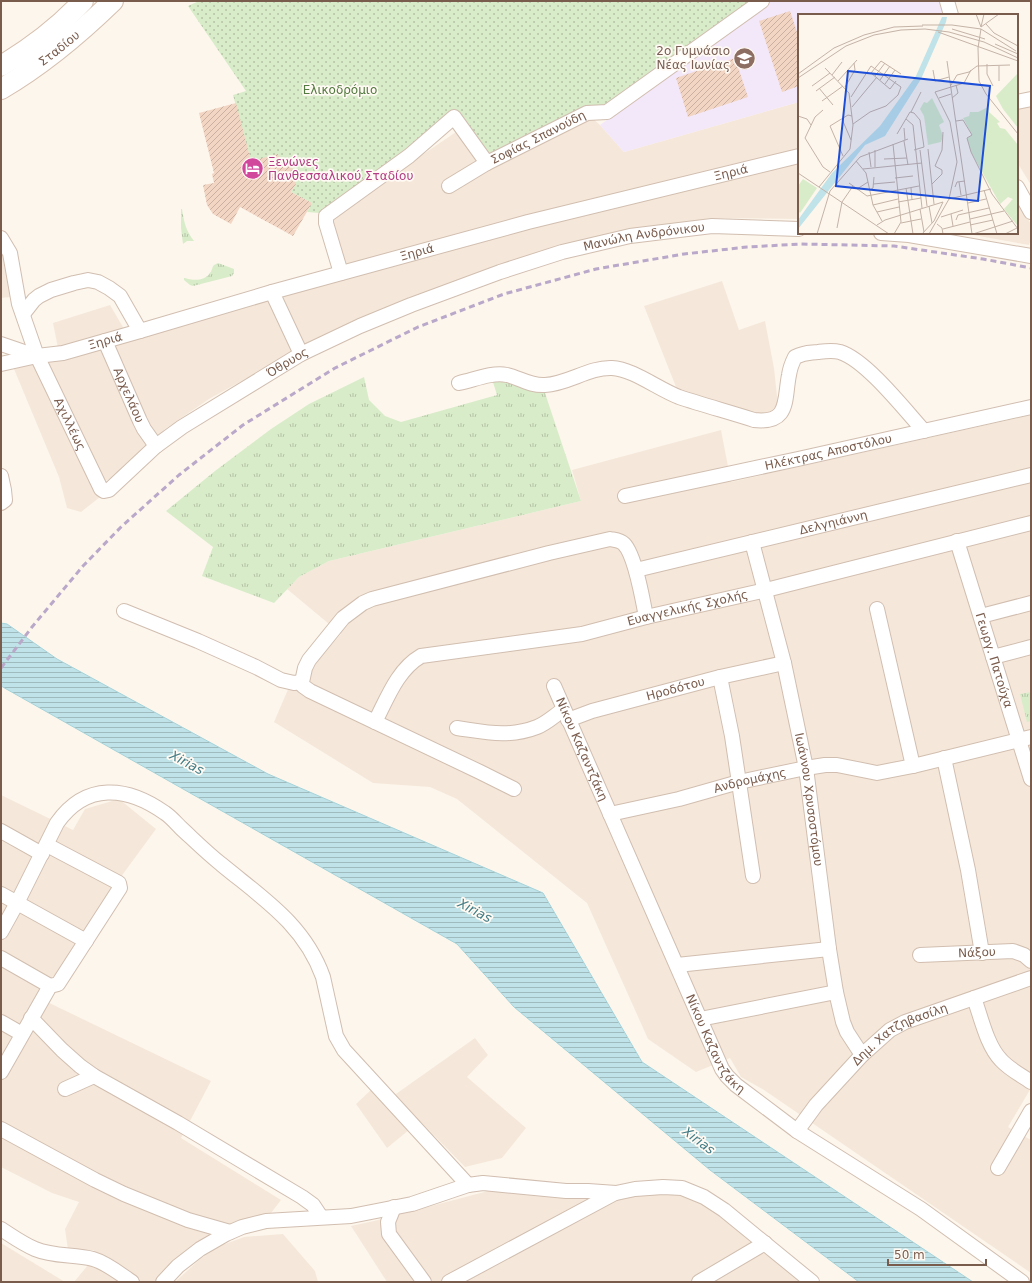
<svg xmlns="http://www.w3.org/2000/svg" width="1032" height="1283" font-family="'DejaVu Sans',sans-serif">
	<defs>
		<pattern id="grass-tufts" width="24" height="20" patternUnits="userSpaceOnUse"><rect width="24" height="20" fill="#d8ecc9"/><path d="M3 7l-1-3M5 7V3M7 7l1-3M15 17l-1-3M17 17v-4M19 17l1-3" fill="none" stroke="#b4c2a5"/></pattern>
		<pattern id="park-dots" width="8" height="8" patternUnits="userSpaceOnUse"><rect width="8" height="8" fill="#d8ecc9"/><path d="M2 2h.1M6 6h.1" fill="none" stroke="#b4c2a5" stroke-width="1.8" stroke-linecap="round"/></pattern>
		<pattern id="water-rules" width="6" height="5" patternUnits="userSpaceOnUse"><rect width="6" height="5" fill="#bfe3e8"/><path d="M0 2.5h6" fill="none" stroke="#a0bbbe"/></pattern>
		<pattern id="building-hatch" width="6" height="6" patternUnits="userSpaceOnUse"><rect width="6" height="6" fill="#f3d5c3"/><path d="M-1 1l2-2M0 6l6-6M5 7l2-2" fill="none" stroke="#cab0a1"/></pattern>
	</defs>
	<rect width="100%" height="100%" fill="#fdf6ec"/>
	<g fill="#f5e8da">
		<path d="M799 102V219L712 218 671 224 614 236 444 288 360 318 296 351 209 399 165 429 152 444 111 478 95 487 100 497 81 512 67 508 59 477 14 369 60 358 53 323 110 305 130 339 346 275 329 218 459 130 591 117 600 125 624 152Z"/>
		<path d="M1031 103V185L1017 162V106Z"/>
		<path d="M1017 195 1031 225V239L1029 245 962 233H1017Z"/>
		<path d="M1 233 10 297 1 298Z"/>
		<path d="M722 281 739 330 765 321 774 368 778 405 769 412 760 415 678 392 644 306Z"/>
		<path d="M1031 415V1088L1008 1127 1031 1140V1273L764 1090 741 1077 730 1058 696 1072 648 1039 587 903 457 799 430 787 373 783 274 722 289 687 303 694 315 663 341 634 287 589 299 577 329 561 581 501 572 470 721 430 731 482Z"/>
		<path d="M1 795 73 830 85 809 119 799 156 829 112 889 56 975 48 979 37 997 211 1081 181 1138 281 1200 268 1217 157 1282H74L98 1253 93 1250H68L65 1229 79 1202 52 1193 1 1167Z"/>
		<path d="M475 1038 488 1055 467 1077 526 1128 502 1158 465 1167 420 1121 387 1148 356 1104 372 1089 386 1101Z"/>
		<path d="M492 1190 664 1191 678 1194 702 1203 754 1238 802 1282H387L351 1226 374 1221Z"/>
		<path d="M283 1234 315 1271 318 1282H175L200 1259 217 1247 244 1237Z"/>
		<path d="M1 1243 65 1282H1Z"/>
	</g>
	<path fill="#f3e8fa" d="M771 1H943L946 15H799V102L624 152 600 125Z"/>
	<g fill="url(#grass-tufts)">
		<path d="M181 209H182C184 222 186 231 194 241H187L183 244 181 228Z"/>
		<path d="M218 263 234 269V273L232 276 193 286 190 285 184 280V278H185C193 281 205 281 210 273 212 271 212 267 214 265Z"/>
		<path d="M364 377 369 400 385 416 401 422 497 395 492 379 544 390 581 501 329 561 299 577 274 603 202 576 213 547 166 511 215 471 271 429 309 404Z"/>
		<path d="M1031 692V721L1027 722 1020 694Z"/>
	</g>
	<path fill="url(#park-dots)" d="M199 1H756L606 109 488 159 453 113 395 159 320 213 307 212 312 203 291 192 296 184 281 165 251 161 233 95 246 91 188 6Z"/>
	<path fill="url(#water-rules)" stroke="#a5d3da" d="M1 623 7 624 57 659 268 774 543 893 642 1062 973 1282H859L710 1170 514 1007 457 944 1 686Z"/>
	<g fill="url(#building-hatch)">
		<path d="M790 11 799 38V86L782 92 759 21Z"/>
		<path d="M735 58 748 97 688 117 676 78Z"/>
		<path d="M236 103 251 161 278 154 281 165 291 163 296 184 291 192 312 203 293 236 240 207 231 224 213 214 207 205 203 185 214 183 212 174 214 173 199 113Z"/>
	</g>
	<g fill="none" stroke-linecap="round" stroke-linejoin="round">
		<defs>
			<g id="street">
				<path d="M947 1 951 15"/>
				<path d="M1017 102 1031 99"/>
				<path d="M449 186 487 163"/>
				<path d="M1017 187 1031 212"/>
				<path d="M881 233 909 235 1031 256"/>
				<path id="s1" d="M1 238 10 253 19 304 37 356 101 489 104 491 109 490 156 446 182 427 301 354 360 326 411 305 500 272 562 252 630 236 712 226 799 229"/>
				<path id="s2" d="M341 273 326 223V216L409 156 454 117 487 163 587 113 607 112 762 1"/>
				<path d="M272 292 301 354"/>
				<path d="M23 314 34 300 39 296 51 290 74 283 88 280 98 282 109 288 120 296 140 331"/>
				<path id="s3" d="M105 341 140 421 144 429 156 446"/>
				<path d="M1 344 36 356"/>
				<path id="s4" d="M1 364 37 356 63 353 140 331 272 292 528 222 799 156"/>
				<path d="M459 383C474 380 491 372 507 375 520 378 530 386 545 385 568 384 589 367 612 368 633 369 658 389 679 397 703 405 729 412 754 420 790 424 784 400 789 375 790 368 792 363 795 357 805 352 808 353 818 352 826 351 832 350 840 352 866 360 905 410 924 431"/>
				<path d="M1 476 4 490 5 500 1 503"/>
				<path id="s5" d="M625 496 798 459 1031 407"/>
				<path id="s6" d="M957 541 1031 779"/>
				<path id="s7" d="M752 542 784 663 806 768 829 949 836 992 843 1022 847 1032 862 1055"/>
				<path id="s8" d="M636 570 1031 475"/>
				<path d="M877 609 913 766"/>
				<path d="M124 611 198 641 256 667 281 680 294 683 302 682"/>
				<path d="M981 616 1031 603"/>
				<path d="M993 657 1031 647"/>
				<path d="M720 677 732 736 753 876"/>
				<path id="s9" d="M554 686 700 1019 722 1069 727 1076 736 1085 797 1131 921 1209 1022 1282"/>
				<path id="s10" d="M568 720 592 711 720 677 784 663"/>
				<path id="s11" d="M375 722C387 699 397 670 421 656L582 634 646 617 766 590 1031 523"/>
				<path d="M457 728C485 732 509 738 537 727 547 723 555 715 563 710"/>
				<path d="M944 758 968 870 982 953"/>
				<path d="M514 789 480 772 310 691 303 686 302 682 305 668 309 660 343 618 363 603 372 599 549 553 610 539C615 540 620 540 624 544 635 555 643 601 646 617"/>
				<path id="s12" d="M610 814 679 799 739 782 806 768 825 765H837L877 773 913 766 1031 737"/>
				<path d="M1 831 42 854"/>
				<path d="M1 894 86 941"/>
				<path d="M1 932 17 903 57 823C86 782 127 786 165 813 171 817 176 823 181 828 194 840 207 853 221 864 262 898 304 924 323 977L336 1036 344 1050 468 1185"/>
				<path id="s13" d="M920 955 1013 951 1024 955 1031 961"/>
				<path d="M1 958 50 986"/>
				<path d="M677 965 829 949"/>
				<path d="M974 998C981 1017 987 1046 1001 1060 1009 1069 1021 1075 1031 1082"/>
				<path d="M31 1018 62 1050 80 1066 94 1076 178 1123 302 1197 313 1205 321 1217"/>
				<path d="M700 1019 836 992"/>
				<path d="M1 1022 22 1034"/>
				<path d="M1 1072 50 986 58 984 120 888 119 883 47 845"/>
				<path d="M65 1089 94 1076"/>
				<path d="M1 1129 95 1180 124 1194 188 1220 230 1232"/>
				<path id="s14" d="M797 1131 816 1105 862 1055 890 1030 905 1022 1031 978"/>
				<path d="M998 1168 1031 1111"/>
				<path d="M394 1207 388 1222 389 1234 424 1282"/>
				<path d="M1 1229C12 1236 23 1244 35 1249 54 1257 74 1254 93 1259 107 1263 120 1274 132 1282"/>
				<path d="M163 1282 178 1266 200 1249 226 1234 242 1227 266 1221 351 1216 412 1204 468 1185 483 1183 566 1191H588L616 1193 635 1189 663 1187 682 1188 704 1197 724 1210 812 1282"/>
				<path d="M449 1282 615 1193"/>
				<path d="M699 1282 765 1243"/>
			</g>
			<g id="secondary">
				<path d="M1 66C31 48 59 27 83 1"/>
				<path id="s15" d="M1 89C42 65 79 34 113 1"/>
			</g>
		</defs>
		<use href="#street" stroke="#d1beb0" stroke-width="16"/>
		<use href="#secondary" stroke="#d6c0b0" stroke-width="22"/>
		<use href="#street" stroke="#fff" stroke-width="14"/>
		<use href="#secondary" stroke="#fff" stroke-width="20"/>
		<path stroke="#b9a8c9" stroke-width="3" stroke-dasharray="6 4" stroke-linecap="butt" d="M1 668 32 627 83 566 121 527 179 475 243 425 335 368 418 327 504 294 596 269 684 254 747 247 801 244 894 246 983 259 1031 268"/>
	</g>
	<defs>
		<symbol id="school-disc" viewBox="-11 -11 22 22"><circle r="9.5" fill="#8d6e63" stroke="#fffaf3"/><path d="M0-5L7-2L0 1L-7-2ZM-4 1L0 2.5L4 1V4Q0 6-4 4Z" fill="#fff"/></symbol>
		<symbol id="hotel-disc" viewBox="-11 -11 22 22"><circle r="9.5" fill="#d1479c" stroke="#fffaf3"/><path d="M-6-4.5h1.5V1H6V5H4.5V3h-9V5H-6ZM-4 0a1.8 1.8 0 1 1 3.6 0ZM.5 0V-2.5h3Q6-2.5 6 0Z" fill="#fff"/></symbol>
	</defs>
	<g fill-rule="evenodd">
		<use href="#school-disc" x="732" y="46" width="25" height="25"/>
		<use href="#hotel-disc" x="240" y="156" width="25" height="25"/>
	</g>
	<g text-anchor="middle" stroke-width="3.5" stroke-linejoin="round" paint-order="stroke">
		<g font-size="12" fill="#7a5c4d" stroke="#fffaf3">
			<text dy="4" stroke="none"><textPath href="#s15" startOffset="71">Σταδίου</textPath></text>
			<text dy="4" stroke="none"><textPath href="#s2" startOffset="335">Σοφίας Σπανούδη</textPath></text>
			<text dy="4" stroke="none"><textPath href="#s4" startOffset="755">Ξηριά</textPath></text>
			<text dy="4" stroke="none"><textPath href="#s1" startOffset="881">Μανώλη Ανδρόνικου</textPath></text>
			<text dy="4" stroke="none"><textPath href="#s4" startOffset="431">Ξηριά</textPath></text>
			<text dy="4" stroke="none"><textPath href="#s4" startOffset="107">Ξηριά</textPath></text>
			<text dy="4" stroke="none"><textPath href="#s1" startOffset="501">Όθρυος</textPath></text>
			<text dy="4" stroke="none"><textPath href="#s3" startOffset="59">Αρχελάου</textPath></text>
			<text dy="4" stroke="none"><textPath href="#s1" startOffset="200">Αχιλλέως</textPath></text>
			<text dy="4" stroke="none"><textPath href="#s5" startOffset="208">Ηλέκτρας Αποστόλου</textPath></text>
			<text dy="4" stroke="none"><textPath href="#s8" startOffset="203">Δελγηιάννη</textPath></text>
			<text dy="4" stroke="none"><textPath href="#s11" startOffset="353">Ευαγγελικής Σχολής</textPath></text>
			<text dy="4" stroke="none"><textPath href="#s6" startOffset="125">Γεωργ. Πατούχα</textPath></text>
			<text dy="4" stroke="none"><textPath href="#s10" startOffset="112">Ηροδότου</textPath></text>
			<text dy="4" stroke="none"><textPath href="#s9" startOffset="69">Νίκου Καζαντζάκη</textPath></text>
			<text dy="4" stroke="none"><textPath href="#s12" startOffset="144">Ανδρομάχης</textPath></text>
			<text dy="4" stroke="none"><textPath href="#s7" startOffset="264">Ιωάννου Χρυσοστόμου</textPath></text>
			<text dy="4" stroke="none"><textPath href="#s13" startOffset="57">Νάξου</textPath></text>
			<text dy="4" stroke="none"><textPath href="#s14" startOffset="144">Δημ. Χατζηβασίλη</textPath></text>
			<text dy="4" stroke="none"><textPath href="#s9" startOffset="393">Νίκου Καζαντζάκη</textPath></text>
		</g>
		<g font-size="12" fill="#785e54" stroke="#fffaf3" text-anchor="end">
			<text x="730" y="55">2ο Γυμνάσιο<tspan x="730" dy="14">Νέας Ιωνίας</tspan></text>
		</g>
		<g font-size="12" fill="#537a41" stroke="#fffaf3">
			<text x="340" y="94">Ελικοδρόμιο</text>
		</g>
		<g font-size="12" fill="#b23c85" stroke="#fffaf3" text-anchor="start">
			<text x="268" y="166">Ξενώνες<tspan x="268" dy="14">Πανθεσσαλικού Σταδίου</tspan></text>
		</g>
		<g font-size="13" font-style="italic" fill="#437c86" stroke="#fffaf3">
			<text transform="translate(187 762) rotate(28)" y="5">Xirias</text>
			<text transform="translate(475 910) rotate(28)" y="5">Xirias</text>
			<text transform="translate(699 1140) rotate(37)" y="5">Xirias</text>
		</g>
	</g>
	<g transform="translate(798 14)">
		<rect width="220" height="220" fill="#fdf6ec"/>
		<path d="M134 84 146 108 141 111 145 122 143 128 130 131 126 102 122 95 126 88 129 89Z" fill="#d8ecc9"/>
		<path d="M190 93 191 98 202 108 199 109 202 114 207 115 220 131V198L213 204 206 195 215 185 210 183 202 190 173 138 169 124 174 121 165 104 171 102 172 98H180Z" fill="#d8ecc9"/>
		<path d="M220 59V114L205 95 198 82ZM191 128 198 129 207 145 202 153H196L187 137V132ZM195 129 206 145 203 152 197 150 188 136 190 130ZM5 165 19 174 2 199 0 197V172ZM217 184 220 187V212L213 204 220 198 213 187Z" fill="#d8ecc9" fill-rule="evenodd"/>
		<path d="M144 3H149L148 8 123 65 87 122 67 131 0 215V206L34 159 82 112 118 62Z" fill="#bfe3e8"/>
		<path fill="none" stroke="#c5b3a7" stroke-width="1" d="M178 0 183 13M188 10 196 19 220 32M124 11H154L183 15 218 37M183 13 201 0M183 13 186 0M154 15 187 25M183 15 180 34 181 67 188 80 220 120M140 18 220 47M197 30 220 40M149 47 174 220M189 50V60L195 72M135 56 137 67 151 63M0 60 36 34 66 21 96 13 125 12M34 61 44 48M77 62 87 49M0 64 48 32 76 21 103 16 127 15 151 18 186 28 220 44M82 66 92 52M40 67 59 46M98 67 92 75 73 59 83 47 103 60M201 67V52M87 70 97 56M153 71 159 61 171 58 179 52 212 51M14 72 32 59M47 73 57 56 56 49M21 74 35 91M18 77 37 63M53 83 73 52 103 73 100 81 88 92 72 98 55 110M141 84 153 80M154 84 160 79 158 71M24 87 45 72M54 93 79 63M25 96 17 103 7 124 25 153 32 158M113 98 123 78M0 102 9 105 13 111M44 105 53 126M108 105 115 111 124 194M158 107 165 106 174 121 169 124 173 138 194 180 220 215M106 114 107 126M99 120 112 98 116 99 122 106 126 133 116 136M106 127 110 151M95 130 103 208 96 220M130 135 136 190M77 136V153M122 136 129 192M71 138 73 153M45 142 32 112 50 101 54 102M86 145 109 144M58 147 68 159 75 191 84 207M65 155 124 149M0 159 91 220M97 164 115 162M161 168 163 181M51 169 69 182 121 172M75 170 97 168M134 170 144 160V156L137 152 144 136 145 118M21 173 52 135 55 111 51 79 27 54M157 173 159 168 167 167M108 174 115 220M113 174 114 186M59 175 70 168M72 176 75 174 76 163M186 176 199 220M151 185 193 175M100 188 123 184M170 189 188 185M75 191 100 185M131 192 134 209M122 195 126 218M79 198 101 193M153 200 155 212M143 203 165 196M172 205 206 197M158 206 160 201 191 194M103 209 123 205M139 210 144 214 145 220M79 211 87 206 145 188 136 207 124 220M172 211 195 206M39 214 44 188 55 172M145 215 172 208M19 220 32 177 62 143 110 125M131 220 151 185 159 148 152 108 137 78 166 69 173 56M175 220 215 207M207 220 219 214"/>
		<path fill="#1d4ed8" fill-opacity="0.15" stroke="#1d4ed8" stroke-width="2" d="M50 57 192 72 180 187 38 172Z"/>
		<rect width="220" height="220" fill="none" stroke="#7a5c4d" stroke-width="2"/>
	</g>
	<rect width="1032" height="1283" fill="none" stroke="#7a5c4d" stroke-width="4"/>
	<path d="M888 1259v6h98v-6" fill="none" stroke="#7a5c4d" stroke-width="2"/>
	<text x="894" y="1259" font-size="12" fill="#7a5c4d" stroke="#fffaf3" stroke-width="3" paint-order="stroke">50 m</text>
</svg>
